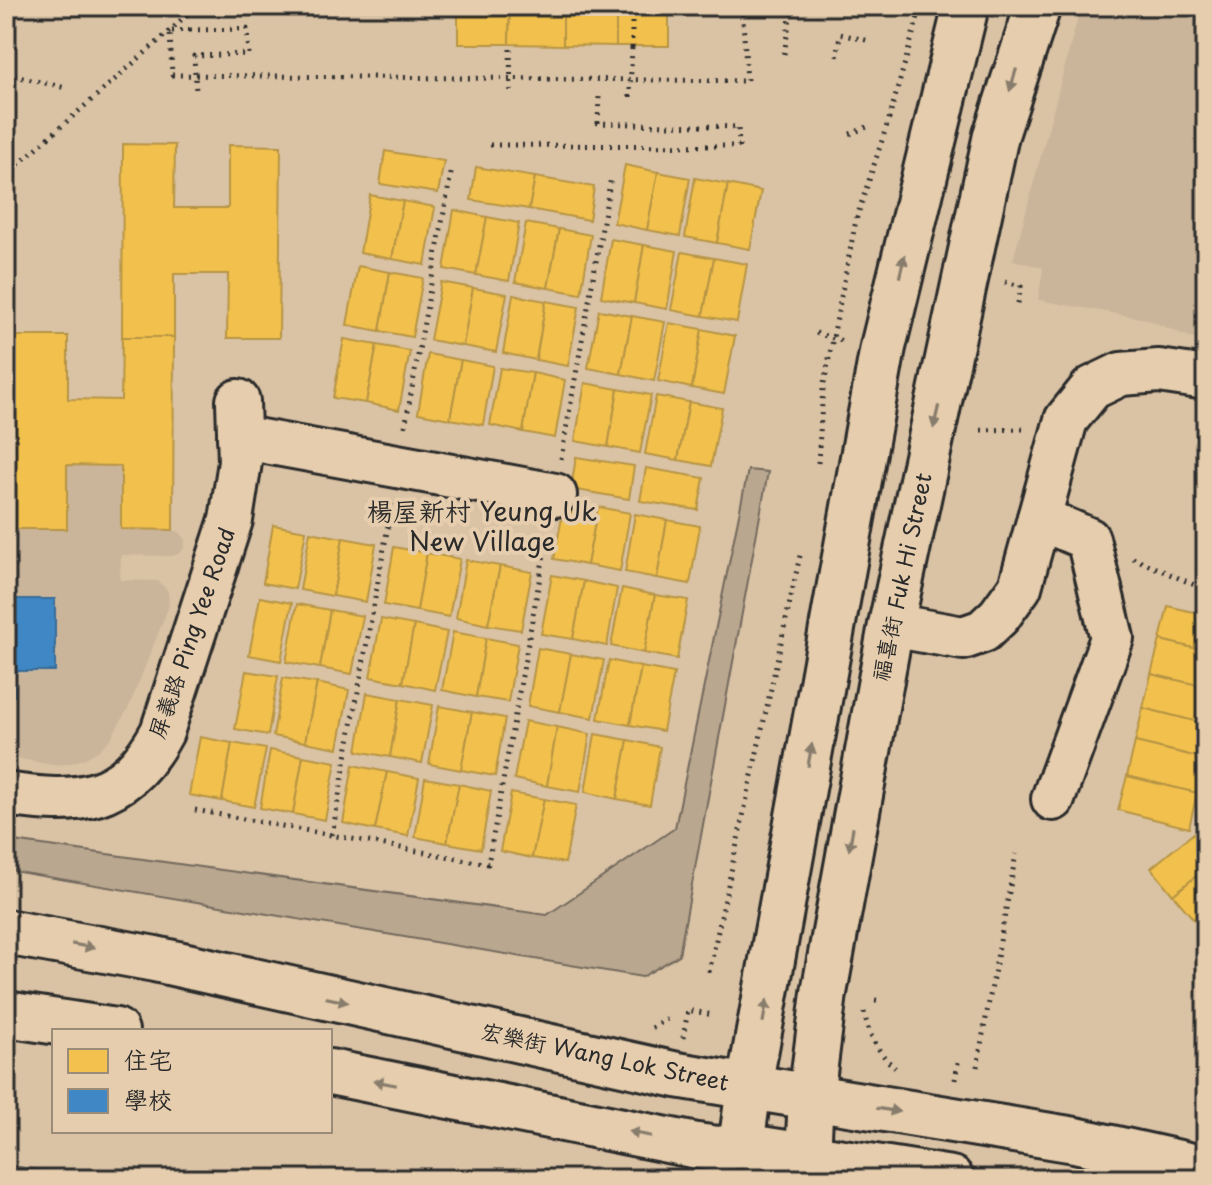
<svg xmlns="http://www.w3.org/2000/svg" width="1212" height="1185" font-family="'Playpen Sans','LXGW WenKai TC',sans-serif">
	<rect width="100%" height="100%" fill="#dac3a5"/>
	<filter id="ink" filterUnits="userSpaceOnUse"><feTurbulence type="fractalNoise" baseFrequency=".0125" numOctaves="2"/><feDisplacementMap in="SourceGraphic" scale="16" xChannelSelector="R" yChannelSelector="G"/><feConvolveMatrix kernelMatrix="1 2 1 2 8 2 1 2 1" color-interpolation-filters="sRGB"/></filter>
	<g filter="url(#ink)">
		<g fill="#cab59a">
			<path d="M1081 6H1206V344L1146 319 1038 300 1043 268 1013 260Z"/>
			<path d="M67 465 121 466V529L173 530 180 532 185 539V547L180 553 173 556 121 555 120 580 158 581 168 591 169 606 129 707 111 738 99 750 84 759 68 764 51 765 6 756V528L66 529Z"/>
		</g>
		<path fill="#baa78f" stroke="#72695d" stroke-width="2" d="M748 470 768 472 679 955 642 977 6 870V840L547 915 675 828Z"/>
		<path fill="#8f8271" stroke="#675f55" stroke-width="2" d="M6 1165 94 1179H6Z"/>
		<g fill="#f2c14e" stroke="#b69444" stroke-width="2">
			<path d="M458 6H510L509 44H458Z"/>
			<path d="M510 6H563V45L509 44Z"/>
			<path d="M563 6H616V46L563 45Z"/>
			<rect x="616" y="6" width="53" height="40"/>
			<path d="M123 144 175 145 174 208H228V145L281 146 279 338H227L228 274H174V337H122Z"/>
			<path d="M385 151 444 161 438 193 380 184Z"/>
			<path d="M625 165 658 172 647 230 614 223Z"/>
			<path d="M476 167 535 177 529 209 471 200Z"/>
			<path d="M658 172 690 178 680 236 647 230Z"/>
			<path d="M535 177 594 187 589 220 529 209Z"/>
			<path d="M695 178 728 184 717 243 685 237Z"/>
			<path d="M728 184 761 191 750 249 717 243Z"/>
			<path d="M370 195 403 201 392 259 360 253Z"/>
			<path d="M403 201 435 207 425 265 392 259Z"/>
			<path d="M454 210 487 217 476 275 444 269Z"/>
			<path d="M487 217 519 223 509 281 476 275Z"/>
			<path d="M526 223 559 229 548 288 515 282Z"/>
			<path d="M559 229 591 235 581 294 548 288Z"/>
			<path d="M611 239 644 245 634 303 601 297Z"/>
			<path d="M644 245 677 251 667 309 634 303Z"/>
			<path d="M682 252 714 258 703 316 671 310Z"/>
			<path d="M714 258 747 264 737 322 703 316Z"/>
			<path d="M358 266 390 272 380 331 347 325Z"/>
			<path d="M390 272 423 278 412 337 380 331Z"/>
			<path d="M441 282 473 288 463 346 430 340Z"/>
			<path d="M473 288 507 294 496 352 463 346Z"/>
			<path d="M513 295 546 301 536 360 503 353Z"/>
			<path d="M546 301 579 307 568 366 536 360Z"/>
			<path d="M599 310 632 316 621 374 588 368Z"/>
			<path d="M632 316 665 322 654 381 621 374Z"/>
			<path d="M669 323 702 329 692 388 658 381Z"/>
			<path d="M702 329 735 336 724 394 692 388Z"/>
			<path d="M16 336H68V399L121 400 122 337H174L173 530 121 529V466L67 465V529H15Z"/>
			<path d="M344 339 377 345 366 403 333 398Z"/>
			<path d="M377 345 410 351 399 410 366 403Z"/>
			<path d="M428 354 461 360 450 419 418 413Z"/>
			<path d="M461 360 493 366 483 425 450 419Z"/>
			<path d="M500 368 533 373 523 432 490 425Z"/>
			<path d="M533 373 565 380 555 438 523 432Z"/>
			<path d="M585 383 618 389 608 447 575 441Z"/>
			<path d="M618 389 651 395 640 453 608 447Z"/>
			<path d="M656 396 689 402 678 460 645 454Z"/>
			<path d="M689 402 722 408 711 466 678 460Z"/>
			<path d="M576 457 634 466 629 499 571 489Z"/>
			<path d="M646 468 704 478 698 510 640 501Z"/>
			<path d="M565 501 598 507 587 565 554 559Z"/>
			<path d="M598 507 630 513 620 571 587 565Z"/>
			<path d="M635 514 667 520 657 578 625 572Z"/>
			<path d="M667 520 700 526 690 584 657 578Z"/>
			<path d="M273 525 306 531 295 589 263 583Z"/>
			<path d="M310 532 343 538 333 596 300 590Z"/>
			<path d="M343 538 376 544 366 602 333 596Z"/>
			<path d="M394 547 427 553 417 611 384 605Z"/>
			<path d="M427 553 460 559 449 617 417 611Z"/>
			<path d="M466 560 500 566 488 625 456 618Z"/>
			<path d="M500 566 532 572 521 630 488 625Z"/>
			<path d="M552 575 584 581 573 639 541 634Z"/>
			<path d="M584 581 617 588 607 646 573 639Z"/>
			<path d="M622 588 655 595 644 653 611 646Z"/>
			<path d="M655 595 688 600 677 659 644 653Z"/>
			<path d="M260 597 292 603 281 661 249 655Z"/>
			<path d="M297 604 330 610 320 668 286 662Z"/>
			<path d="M1168 606 1206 615V651L1160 640Z"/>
			<path d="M330 610 363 616 352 674 320 668Z"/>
			<path d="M381 619 414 625 403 683 370 677Z"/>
			<path d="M414 625 447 632 435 690 403 683Z"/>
			<path d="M453 632 486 638 476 697 442 690Z"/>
			<path d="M486 638 518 644 508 702 476 697Z"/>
			<path d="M1160 640 1206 651V687L1151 674Z"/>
			<path d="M538 648 571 654 560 712 528 706Z"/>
			<path d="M571 654 604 660 593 718 560 712Z"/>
			<path d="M609 660 641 667 630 725 598 719Z"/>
			<path d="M641 667 674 673 663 731 630 725Z"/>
			<path d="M246 671 278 676 268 735 235 729Z"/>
			<path d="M1151 674 1206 687V724L1143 708Z"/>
			<path d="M283 678 317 683 305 742 273 736Z"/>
			<path d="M317 683 349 690 338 748 305 742Z"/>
			<path d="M367 693 400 699 390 757 357 751Z"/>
			<path d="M400 699 433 705 422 763 390 757Z"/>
			<path d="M439 706 472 712 461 770 429 764Z"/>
			<path d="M1143 708 1206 724V759L1135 742Z"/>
			<path d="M472 712 505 718 495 776 461 770Z"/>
			<path d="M525 721 557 727 547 786 514 779Z"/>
			<path d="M557 727 590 734 580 792 547 786Z"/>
			<path d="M595 734 628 740 617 799 585 792Z"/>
			<path d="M200 737 232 743 222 801 189 795Z"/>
			<path d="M628 740 660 747 650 805 617 799Z"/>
			<path d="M1135 742 1206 759 1197 793 1127 776Z"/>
			<path d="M232 743 266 749 254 807 222 801Z"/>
			<path d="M270 750 303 756 293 814 260 808Z"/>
			<path d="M303 756 336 762 325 820 293 814Z"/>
			<path d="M353 765 387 772 375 830 343 823Z"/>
			<path d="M387 772 419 778 408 836 375 830Z"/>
			<path d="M1127 776 1197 793 1189 828 1118 810Z"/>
			<path d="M425 778 459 784 447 843 415 837Z"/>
			<path d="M459 784 491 791 481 849 447 843Z"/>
			<path d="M511 793 544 799 532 858 500 851Z"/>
			<path d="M544 799 576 805 565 863 532 858Z"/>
			<path d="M1206 823V868L1173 895 1151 868Z"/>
			<path d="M1206 868V913L1196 922 1173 895Z"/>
			<path d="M1206 913V935L1196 922Z"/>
		</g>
		<path fill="#3f88c5" stroke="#396c97" stroke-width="2" d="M6 599H55V671H14V696H6Z"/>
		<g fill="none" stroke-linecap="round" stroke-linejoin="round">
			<defs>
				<g id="minor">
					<path d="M239 437 555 495"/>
					<path d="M1039 518 1088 539 1112 638 1053 799"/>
					<path d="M891 625 963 638 983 631 999 616 1020 587 1066 420 1092 388 1121 374 1159 371 1206 378"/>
					<path d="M6 794C78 805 124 803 162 732L231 520 240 462 238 401"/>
				</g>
				<g id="major">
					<path d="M6 932 155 959 677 1075 1075 1140 1206 1169"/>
					<path d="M6 1014 116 1031"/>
					<path d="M330 1072 697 1146 717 1149 741 1146 951 1179"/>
					<path d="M741 1146 749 1087 883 347 966 6"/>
					<path d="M808 1156 811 1097 824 993 891 625 996 135 1038 6"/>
				</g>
			</defs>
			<use href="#minor" stroke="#2b2b2b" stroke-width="48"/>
			<use href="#major" stroke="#2b2b2b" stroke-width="50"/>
			<g stroke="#2b2b2b" stroke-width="5" stroke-dasharray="2 6" stroke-linecap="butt">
				<path d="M190 30 170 31 172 75 747 81 742 6"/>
				<path d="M632 48V9L743 10"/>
				<path d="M784 54 792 6"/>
				<path d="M837 57 840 34 870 41"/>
				<path d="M6 74 66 88"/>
				<path d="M630 97V90"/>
				<path d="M850 134 867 127"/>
				<path d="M490 145 739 146 738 127 598 123 599 97"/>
				<path d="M6 175 170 31 195 6"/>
				<path d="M1005 282 1021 286 1017 309"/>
				<path d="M816 333 846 342"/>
				<path d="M405 427 452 168"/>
				<path d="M981 430 1024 429"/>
				<path d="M561 459 611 177"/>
				<path d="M818 463 823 389 856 220 889 119 921 6"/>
				<path d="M1133 558 1206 590"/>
				<path d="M195 810 488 864 548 532"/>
				<path d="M332 835 392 504"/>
				<path d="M709 972 801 551"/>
				<path d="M875 1000 882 1001"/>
				<path d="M864 1012C869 1036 877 1051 895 1068"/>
				<path d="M652 1028 667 1019"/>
				<path d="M683 1038 688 1010 713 1015"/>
				<path d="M977 1067 1016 854"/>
				<path d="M955 1080 959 1057"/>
			</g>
			<use href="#minor" stroke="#e5cdad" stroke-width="42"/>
			<use href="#major" stroke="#e5cdad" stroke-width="44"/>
			<g stroke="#2b2b2b" stroke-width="5" stroke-dasharray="2 6" stroke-linecap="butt">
				<path d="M190 30 247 29 249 54 194 56 196 91"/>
				<path d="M510 49 511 97"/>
				<path d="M630 90 632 48"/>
			</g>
		</g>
		<defs><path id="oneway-solid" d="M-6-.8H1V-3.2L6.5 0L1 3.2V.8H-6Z" transform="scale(2)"/></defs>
		<g fill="#887c6c">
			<use href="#oneway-solid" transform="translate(1013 80) rotate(107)"/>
			<use href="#oneway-solid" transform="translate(902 266) rotate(-77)"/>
			<use href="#oneway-solid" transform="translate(936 417) rotate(103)"/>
			<use href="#oneway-solid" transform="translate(810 755) rotate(-80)"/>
			<use href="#oneway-solid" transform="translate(851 839) rotate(100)"/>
			<use href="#oneway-solid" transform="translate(83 946) rotate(10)"/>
			<use href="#oneway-solid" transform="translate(337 1000) rotate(12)"/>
			<use href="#oneway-solid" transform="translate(765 1011) rotate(-80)"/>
			<use href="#oneway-solid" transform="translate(385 1083) rotate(-169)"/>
			<use href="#oneway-solid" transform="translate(888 1110) rotate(9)"/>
			<use href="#oneway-solid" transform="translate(640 1134) rotate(-169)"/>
		</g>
	</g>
	<g text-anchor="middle" stroke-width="8" stroke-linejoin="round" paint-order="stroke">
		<g font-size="22" fill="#2b2b2b" stroke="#e5cdad">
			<text transform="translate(902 577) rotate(-78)" y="8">福喜街 Fuk Hi Street</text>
			<text transform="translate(192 633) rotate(-71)" y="8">屏義路 Ping Yee Road</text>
			<text transform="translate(605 1057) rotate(12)" y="8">宏樂街 Wang Lok Street</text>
		</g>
		<g font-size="26" fill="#2b2b2b" stroke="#e5cdad">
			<text x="482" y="521">楊屋新村 Yeung Uk<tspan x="482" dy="30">New Village</tspan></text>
		</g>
	</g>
	<rect width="1212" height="1185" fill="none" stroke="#e5cdad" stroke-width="32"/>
	<rect x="16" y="16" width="1180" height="1153" fill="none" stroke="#2b2b2b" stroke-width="3" filter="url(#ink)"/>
	<rect x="52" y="1029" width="280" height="104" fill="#e5cdad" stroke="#9b8c79" stroke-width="2"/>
	<rect x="68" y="1049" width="40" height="24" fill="#f2c14e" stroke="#9b8c79" stroke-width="2"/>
	<text x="124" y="1069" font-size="24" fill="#2b2b2b">住宅</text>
	<rect x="68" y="1089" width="40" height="24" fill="#3f88c5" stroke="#9b8c79" stroke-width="2"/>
	<text x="124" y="1109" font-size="24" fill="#2b2b2b">學校</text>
</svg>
